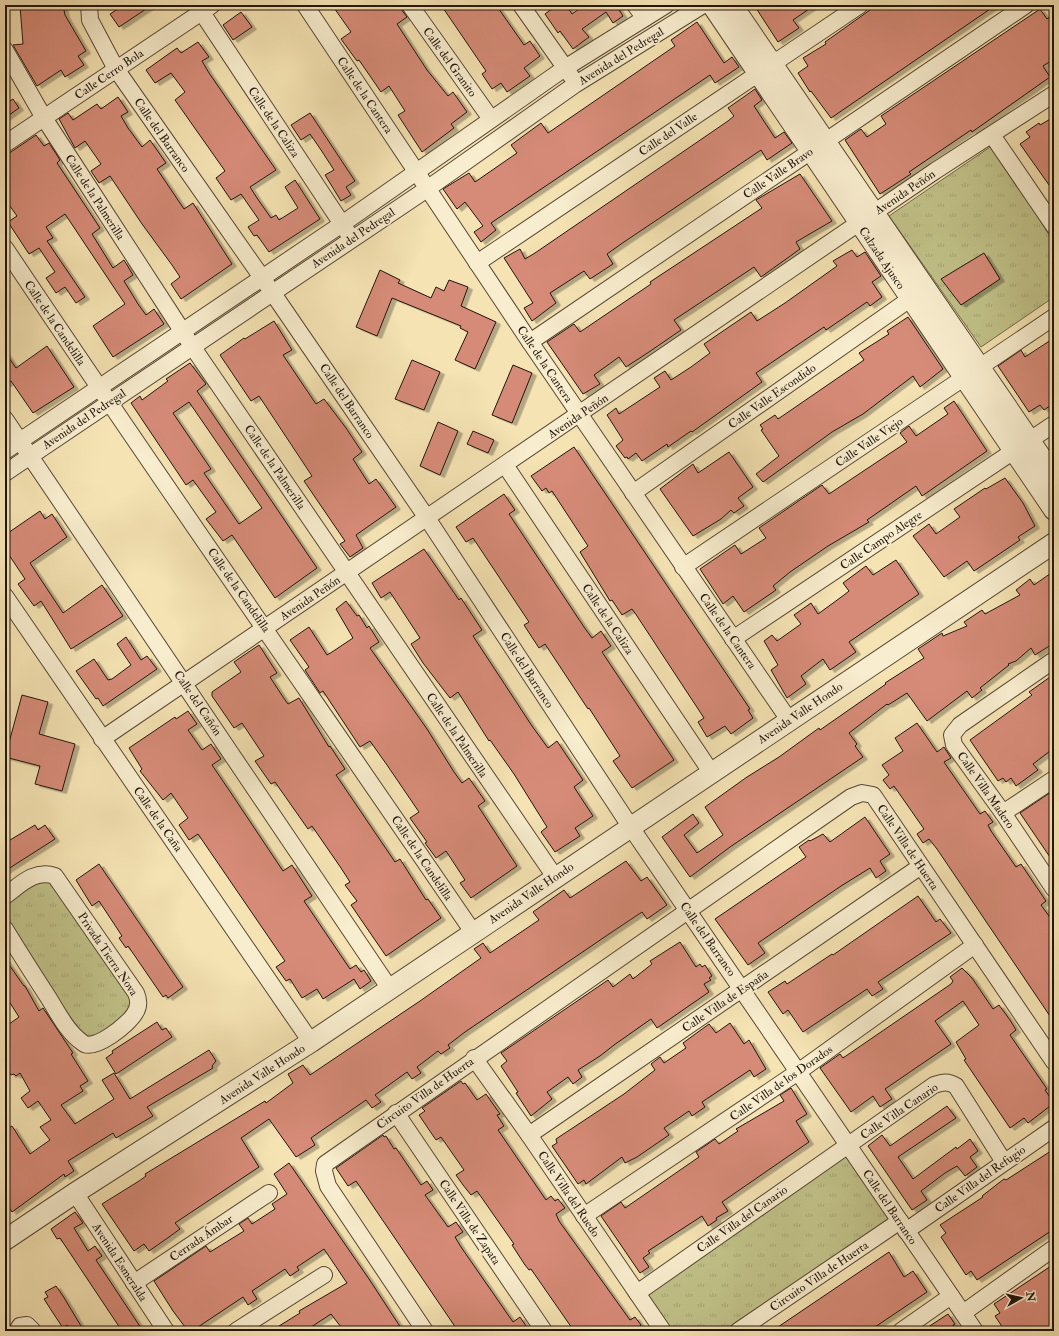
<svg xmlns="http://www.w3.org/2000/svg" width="1059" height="1336" font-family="'IM FELL Double Pica',serif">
	<defs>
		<pattern id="park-tufts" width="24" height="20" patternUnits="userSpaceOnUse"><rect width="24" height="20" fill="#c1c289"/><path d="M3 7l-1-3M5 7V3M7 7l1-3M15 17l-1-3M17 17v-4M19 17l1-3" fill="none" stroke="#a6a675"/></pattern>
		<filter id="shadow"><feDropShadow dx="4.5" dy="2.5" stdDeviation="0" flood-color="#0004"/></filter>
	</defs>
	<rect width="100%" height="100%" fill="#f5e3b3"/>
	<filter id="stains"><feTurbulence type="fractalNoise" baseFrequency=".005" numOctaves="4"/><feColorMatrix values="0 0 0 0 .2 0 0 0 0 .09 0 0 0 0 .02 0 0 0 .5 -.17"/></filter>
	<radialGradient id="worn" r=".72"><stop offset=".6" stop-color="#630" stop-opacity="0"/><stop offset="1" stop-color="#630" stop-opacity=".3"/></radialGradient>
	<g fill="url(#park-tufts)" stroke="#726c4b">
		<path d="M993 145 1054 243V297L981 347 889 216Z"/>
		<path d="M48 874 135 999 113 1030 89 1043 5 925V898Z"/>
		<path d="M845 1151 891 1221 728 1331H667L639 1293Z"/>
	</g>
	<g fill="#d68b78" stroke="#22150d" fill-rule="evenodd" filter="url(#shadow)">
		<path d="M28 5H63L65 15 86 51 78 56 84 65 65 77 61 70 37 86 13 45 23 44 20 6Z"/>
		<path d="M124 5H152L119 27 110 14Z"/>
		<path d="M332 5H398L407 17 397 24 427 70 448 96 453 92 467 112 451 124 454 128 422 152 398 115 405 111 389 86 381 92 359 60 357 61 341 39 351 32Z"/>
		<path d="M441 5H496L524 45 530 41 540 56 524 68 530 76 507 92 501 83 492 89 482 74 486 71Z"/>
		<path d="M557 5H566L572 14 585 5H616L623 16 613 23 606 12 582 29 589 37 573 49 560 31 558 33 545 14Z"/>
		<path d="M754 5H815L793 20 799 28 778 42Z"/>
		<path d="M877 5H996L831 118 811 91 810 92 798 73 808 66 803 58 826 44 825 42Z"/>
		<path d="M1040 9 1047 19 1054 14V59L1043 66 1050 77 972 132 971 130 909 172 911 174 880 194 845 140 861 129 867 137 886 124 881 116Z"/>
		<path d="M241 12 252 27 233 40 223 25Z"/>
		<path d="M697 22 724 63 732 57 739 67 715 83 710 75 491 223 496 230 481 242 474 232 483 226 465 202 457 209 443 189 469 173 475 182 517 153 511 145 541 123 548 133 675 46 671 40Z"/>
		<path d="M198 42 209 57 202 61 209 73 276 170 250 187 257 198 271 218 276 215 279 220 298 208 285 187 295 180 320 219 269 252 257 235 254 236 248 227 259 220 241 194 231 200 216 178 225 171 175 100 185 92 171 73 155 83 146 70 177 48 181 53Z"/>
		<path d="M755 89 762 100 754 106 775 138 784 132 792 143 767 160 761 150 624 242 607 254 613 264 590 279 584 271 550 293 556 303 532 321 524 308 533 303 504 258 520 249 525 259 535 253 728 121 734 116 728 108Z"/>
		<path d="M118 97 128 112 121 116 128 128 142 147 150 140 166 163 157 169 184 209 193 203 232 264 181 299 171 284 180 277 172 265 142 224 110 176 99 183 91 171 101 164 85 141 75 148 59 119 68 113 73 120 97 104 101 109Z"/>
		<path d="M13 99 19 108 5 118V104Z"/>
		<path d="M310 113 355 181 346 187 351 195 341 201 325 175 334 170 321 150 310 134 301 140 291 125Z"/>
		<path d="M1054 117V192L1020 144 1030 137 1026 132 1039 123 1040 125Z"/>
		<path d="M36 135 44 146 49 143 60 160 57 163 100 228 92 234 113 268 124 260 133 275 124 281 138 304 146 315 154 309 164 324 113 357 93 326 125 304 65 214 46 227 53 238 47 241 85 297 76 303 65 287 56 293 46 278 55 272 39 248 29 254 8 222 17 216 5 199V156Z"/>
		<path d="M800 174 832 221 796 242 800 249 761 277 754 267 674 320 681 330 649 352 626 367 619 357 594 375 600 384 583 394 547 342 574 324 580 332 651 284 650 282 762 208 756 200Z"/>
		<path d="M852 250 857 257 865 252 881 276 872 282 882 297 870 306 867 302 826 330 824 327 765 367 756 373 762 382 692 432 691 431 668 447 667 444 642 461 636 453 628 459 627 457 625 458 616 446 623 440 607 415 616 408 619 414 660 387 654 378 665 371 671 380 691 367 710 353 704 344 751 312 757 321 785 303 837 266 833 261Z"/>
		<path d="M984 253 1000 279 961 305 941 279Z"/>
		<path d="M380 270 400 280 398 283 431 298 436 287 444 291 449 280 468 287 461 306 496 322 475 369 455 360 468 332 460 328 461 326 392 298 377 336 356 327Z"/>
		<path d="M908 317 943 369 920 387 913 376 863 414 832 432 763 482 756 474 779 456 761 430 763 429 760 425 775 415 778 419 864 360 859 353 889 334 887 331Z"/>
		<path d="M274 321 292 350 283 355 316 404 324 399 346 428 362 452 353 459 369 484 376 479 396 507 356 535 363 548 350 557 340 544 345 541 304 481 312 476 259 396 251 401 220 355 244 338 245 339Z"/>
		<path d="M1054 338V403L1044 410 1040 405 1029 412 998 366 1021 350 1025 357Z"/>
		<path d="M47 346 74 387 33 413 11 381 5 385V352L16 368Z"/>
		<path d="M412 360 440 372 424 410 395 399Z"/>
		<path d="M190 363 206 384 197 391 317 568 275 598 232 535 223 541 206 519 216 512 193 480 186 485 131 403 140 396 142 400 168 381 166 379ZM189 402 262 508 239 524 204 473 211 469 173 413Z"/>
		<path d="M513 365 532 373 512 423 492 415Z"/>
		<path d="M954 401 987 451 922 496 916 486 867 520 869 522 828 546 790 572 773 586 776 590 744 612 733 596 723 604 700 569 735 545 741 554 766 538 759 528 822 485 829 494 907 442 900 433 909 426 916 436 948 414 944 408Z"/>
		<path d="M438 422 458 431 440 475 420 466Z"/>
		<path d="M473 431 494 440 488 453 467 444Z"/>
		<path d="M574 447 750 709 748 710 753 718 731 734 725 726 707 737 698 722 704 718 637 616 632 609 622 615 612 600 610 601 580 552 588 546 552 491 549 493 546 488 542 491 531 476Z"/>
		<path d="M729 452 753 487 738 498 744 506 734 513 731 510 721 519 693 536 660 489 693 464 698 473Z"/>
		<path d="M1005 478 1023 503 1035 526 1018 537 1020 540 974 571 967 561 944 577 913 536 929 524 936 534 960 517 954 509 985 488 986 489Z"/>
		<path d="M504 494 515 510 509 514 584 627 592 638 601 631 611 646 602 652 674 760 632 788 613 761 620 756 589 708 588 709 545 644 539 648 524 625 529 622 473 538 466 542 456 527Z"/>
		<path d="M40 511 45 519 52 514 67 537 30 563 63 613 102 585 123 616 71 649 41 601 34 606 18 584 25 579 5 549V535Z"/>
		<path d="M424 549 459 600 461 598 482 630 473 636 532 726 548 748 557 741 583 780 574 787 593 816 575 828 580 836 555 852 541 832 547 827 514 774 490 740 489 741 458 692 450 698 423 663 411 644 420 638 390 592 381 598 372 583Z"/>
		<path d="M896 560 919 594 849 642 856 652 830 670 823 659 801 676 806 684 787 698 771 670 778 665 764 641 772 635 777 641 801 624 794 615 811 603 818 614 844 595 849 591 843 583 866 566 873 575Z"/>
		<path d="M1054 571V643L1035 655 1031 648 1016 661 1008 664 1009 665 980 688 982 690 972 698 967 691 927 721 907 693 888 705 887 704 849 733 857 744 855 746 863 757 730 847 690 877 662 837 693 814 699 823 684 835 697 853 723 835 705 807 747 777 779 757 819 728 820 730 886 684 885 683 924 658 918 649 942 633 943 636 967 626 964 622 982 610 985 614 1020 595 1016 590 1030 579 1034 585Z"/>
		<path d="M346 601 357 616 359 615 367 628 369 626 379 642 370 648 427 729 454 772 462 783 469 778 485 801 478 806 517 866 471 898 460 883 465 880 446 851 436 858 425 843 427 842 410 818 419 812 387 765 370 741 360 747 323 691 320 693 305 670 309 667 290 640 309 627 327 655 332 652 353 638 336 609Z"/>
		<path d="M126 637 141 660 147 656 157 669 103 706 98 698 96 699 76 671 94 659 108 680 112 679 131 665 117 644Z"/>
		<path d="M259 645 277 673 270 677 283 697 288 704 299 698 329 747 330 746 345 769 336 775 395 862 400 859 426 900 428 899 441 918 386 956 351 905 357 901 345 885 350 882 341 868 312 826 308 829 275 782 271 784 255 761 264 756 242 723 234 728 212 696V692L241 672 234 662Z"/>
		<path d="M1050 677 1054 683V748L1033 764 1038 770 1016 786 1011 778 1006 782 1003 778 998 781 970 740 1032 695 1029 692Z"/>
		<path d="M22 695 48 702 39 734 75 744 62 791 35 784 40 766 5 757Z"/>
		<path d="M188 711 197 724 188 730 202 750 211 744 221 759 212 765 231 793 283 871 292 865 312 896 304 901 350 969 356 965 361 972 364 970 371 981 360 989 354 979 323 999 317 989 302 998 290 979 286 981 276 967 285 961 198 834 189 840 179 825 188 818 171 793 163 800 140 771 142 769 129 748 175 717 176 719Z"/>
		<path d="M917 723 937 752 944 747 951 758 944 762 948 768 980 814 985 811 993 822 988 825 991 831 1016 867 1021 864 1046 901 1041 905 1054 923V1022L937 849 929 839 923 843 917 834 924 829 894 786 890 789 883 780 889 775 882 765 903 751 895 738Z"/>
		<path d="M1054 790V863L1020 813Z"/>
		<path d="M865 817 890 854 880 861 886 871 876 878 870 868 841 886 758 943 765 953 748 965 715 919 806 857 799 847 809 840 810 841 823 834 830 842Z"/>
		<path d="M35 825 38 830 45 825 55 839 5 871V843Z"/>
		<path d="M626 861 641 881 647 877 667 905 647 919 642 912 609 934 465 1032 448 1045 450 1048 441 1054 438 1051 417 1067 421 1073 412 1079 407 1072 375 1095 381 1102 372 1108 366 1100 318 1133 311 1138 315 1145 296 1157 269 1119 241 1138 259 1167 175 1223 180 1229 169 1237 149 1251 144 1244 134 1251 102 1204 139 1181 146 1176 145 1174 178 1154 265 1101 266 1103 293 1083 288 1074 303 1065 310 1075 420 1001 481 958 474 949 483 943 490 953 539 920 533 912 564 890 570 898Z"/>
		<path d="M99 864 183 987 168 998 166 995 163 997 128 946 126 948 119 938 122 936 99 901 92 906 76 880Z"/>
		<path d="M918 896 936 922 940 919 951 933 878 982 883 989 872 996 867 989 803 1032 788 1010 783 1014 768 992 785 981 787 984 832 954 833 955Z"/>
		<path d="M680 942 696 967 700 964 702 967 705 965 712 976 709 978 711 980 704 984 709 992 657 1028 651 1019 614 1045 600 1056 578 1070 582 1077 573 1084 568 1077 547 1092 552 1099 531 1116 516 1093 518 1092 501 1066 507 1061 501 1053 608 980 613 987 630 974 633 979 652 964 650 961Z"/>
		<path d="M5 959 24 986H25L39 1011 43 1008 73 1053 71 1054 88 1081 80 1086 83 1091 61 1105 75 1124 114 1099 102 1080 114 1073 130 1099 209 1050 216 1061 212 1066 213 1068 147 1107 153 1116 116 1138 113 1133 68 1161 74 1171 65 1177 64 1174 12 1212 5 1202V1130L12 1126 30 1154 50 1140 40 1127 51 1120 38 1101 28 1108 21 1098 30 1091 20 1073 16 1076 14 1074 11 1075 5 1066V1027L19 1017 5 995Z"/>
		<path d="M962 968 972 978 993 1009 999 1005 1010 1020 1016 1030 1010 1035 1047 1089 1045 1090 1054 1103 1028 1123 1024 1118 1010 1128 964 1060 966 1059 956 1042 979 1025 963 1001 935 1021 951 1044 885 1089 892 1099 880 1107 873 1096 851 1112 820 1068 840 1054 843 1058 951 984 953 981 950 977Z"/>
		<path d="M157 1022 162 1030 166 1028 172 1037 116 1074 106 1058 113 1053 112 1051Z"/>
		<path d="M730 1023 744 1044 749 1040 766 1069 754 1077 750 1070 702 1102 705 1107 692 1116 689 1111 664 1128 669 1135 637 1157 625 1163 622 1157 586 1184 584 1180 578 1184 552 1146 557 1143 556 1139 624 1094 655 1070 651 1064 660 1057 664 1063 686 1048 683 1043 709 1024 716 1033Z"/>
		<path d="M461 1081 463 1084 465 1083 477 1100 486 1094 500 1114 497 1115 504 1126 498 1130 546 1200 551 1196 555 1201 558 1199 565 1208 556 1214 559 1221 630 1320 635 1317 641 1325 636 1329 638 1331H574L531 1269 529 1270 525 1265 512 1245 514 1244 477 1191 471 1195 463 1185 456 1175 464 1170 441 1137 436 1140 419 1115 425 1111 422 1108Z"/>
		<path d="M791 1088 807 1114 796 1121 809 1142 722 1202 728 1211 716 1218 717 1220 708 1226 702 1216 648 1251 650 1253 643 1258 649 1267 640 1273 601 1216 621 1202 625 1208 699 1157 696 1152 715 1139 719 1144 738 1131 736 1129 784 1101 780 1095Z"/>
		<path d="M947 1106 956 1118 898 1157 913 1179 956 1147 957 1149 970 1139 978 1151 970 1157 977 1167 965 1176 957 1166 945 1173 921 1191 927 1200 912 1210 868 1146 882 1135 890 1146Z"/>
		<path d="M383 1135 384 1137 386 1136 394 1149 396 1148 421 1185 427 1181 433 1190 425 1195 448 1227 456 1222 463 1232 455 1237 461 1247 513 1322 520 1317 526 1326 520 1331H458L356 1181 348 1186 336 1168Z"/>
		<path d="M1054 1149V1229L977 1280 971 1271 966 1275 941 1237 946 1233 940 1225 983 1197 982 1196 1004 1179 1006 1180Z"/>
		<path d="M289 1163 369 1279 403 1331H344L331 1314 305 1331H271L300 1313 299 1311 347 1283 324 1249 297 1267 299 1270 290 1276 285 1269 252 1291 257 1299 248 1305 243 1297 192 1331H188L173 1311 154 1281 206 1246 210 1252 236 1236 244 1231 239 1224 248 1218 252 1224 275 1209 272 1204 287 1194 274 1174Z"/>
		<path d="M75 1212 83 1223 74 1228 88 1251 95 1246 102 1256 96 1260 143 1331H122L60 1238 57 1239 51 1229Z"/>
		<path d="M889 1252 904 1277 913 1271 927 1292 869 1331H772Z"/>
		<path d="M1054 1264V1331H1005L995 1316 1000 1313 994 1304Z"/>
		<path d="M56 1286 63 1296 84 1331H71L67 1325 63 1328 55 1316 44 1299 48 1297 45 1292Z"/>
		<path d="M948 1314 955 1324 953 1325 956 1331H922Z"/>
	</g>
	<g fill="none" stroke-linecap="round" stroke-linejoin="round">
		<defs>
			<g id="minor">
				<path d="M89 5 90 20 116 69 272 292 427 518 630 826 975 1331"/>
				<path d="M197 5 348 233"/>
				<path d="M305 5 530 342 789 720"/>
				<path d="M410 5 491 119"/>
				<path d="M521 5 571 76"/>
				<path d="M635 5 645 18"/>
				<path d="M5 50 44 118 192 346 555 877"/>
				<path d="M992 135 1054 226"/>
				<path d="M5 144 212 5"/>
				<path d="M5 248C159 478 317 704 473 932"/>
				<path d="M477 263 860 5"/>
				<path d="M530 342 1026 5"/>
				<path d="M5 419 390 989"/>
				<path d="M5 451 342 224 565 68 666 5"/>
				<path d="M505 465 711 772"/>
				<path d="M5 473 427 189 576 84 703 5"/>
				<path d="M633 493 910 299"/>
				<path d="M683 567 1054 317"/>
				<path d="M5 596 311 1042"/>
				<path d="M733 639 1054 424"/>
				<path d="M1054 660 960 725 952 735 954 745 1003 813 1054 889"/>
				<path d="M102 739 935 171 1054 94"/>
				<path d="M1003 813 1054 779"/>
				<path d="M5 896C20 885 34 869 55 876L136 993C139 1000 139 1007 135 1013 129 1024 94 1052 83 1043 67 1032 58 1013 48 997 33 974 19 952 5 929"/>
				<path d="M474 1058 529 1135 663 1331"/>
				<path d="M396 1113 544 1331"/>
				<path d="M529 1135 921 866"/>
				<path d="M75 1193 166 1331"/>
				<path d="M584 1216 798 1072 975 945"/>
				<path d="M906 1231 1054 1128"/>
				<path d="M134 1283 269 1193"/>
				<path d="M637 1293 934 1085C943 1082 948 1081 956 1086L1004 1162"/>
				<path d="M963 1313 1054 1248"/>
				<path d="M17 1331 20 1326 27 1325 33 1331"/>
				<path d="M236 1331 324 1275"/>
				<path d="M425 1331 328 1186 324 1171 325 1164 851 797 862 793 873 795 1054 1062"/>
				<path d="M738 1331 900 1221"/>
				<path d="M901 1331 951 1296"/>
			</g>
			<g id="tertiary">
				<path d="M712 5 1054 510"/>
				<path d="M732 5 1054 476"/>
				<path d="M5 1240 75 1193 311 1042 1054 543"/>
			</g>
		</defs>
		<use href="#minor" stroke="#574836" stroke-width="18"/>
		<use href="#tertiary" stroke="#574836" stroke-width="22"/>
		<use href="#minor" stroke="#f8edce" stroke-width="16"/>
		<use href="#tertiary" stroke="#f8edce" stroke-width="20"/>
	</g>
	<g text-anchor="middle" stroke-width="3.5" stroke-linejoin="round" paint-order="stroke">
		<g font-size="12" fill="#22150d" stroke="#f8edce">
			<text transform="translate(621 56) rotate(-32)" y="4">Avenida del Pedregal</text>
			<text transform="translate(450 62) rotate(54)" y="4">Calle del Granito</text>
			<text transform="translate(109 74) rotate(-34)" y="4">Calle Cerro Bola</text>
			<text transform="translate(365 95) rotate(56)" y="4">Calle de la Cantera</text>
			<text transform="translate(274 122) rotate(56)" y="4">Calle de la Caliza</text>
			<text transform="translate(668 134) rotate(-34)" y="4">Calle del Valle</text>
			<text transform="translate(162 135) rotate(55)" y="4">Calle del Barranco</text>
			<text transform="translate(778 173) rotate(-34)" y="4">Calle Valle Bravo</text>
			<text transform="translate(905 192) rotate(-34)" y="4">Avenida Peñón</text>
			<text transform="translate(95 197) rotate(57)" y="4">Calle de la Palmerilla</text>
			<text transform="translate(353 238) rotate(-34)" y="4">Avenida del Pedregal</text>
			<text transform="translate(882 258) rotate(56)" y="4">Calzada Ajusco</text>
			<text transform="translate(55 323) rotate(56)" y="4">Calle de la Candelilla</text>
			<text transform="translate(545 364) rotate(56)" y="4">Calle de la Cantera</text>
			<text transform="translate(772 396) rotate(-35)" y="4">Calle Valle Escondido</text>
			<text transform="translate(347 401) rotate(56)" y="4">Calle del Barranco</text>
			<text transform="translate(578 416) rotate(-34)" y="4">Avenida Peñón</text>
			<text transform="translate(84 419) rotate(-34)" y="4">Avenida del Pedregal</text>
			<text transform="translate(869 442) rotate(-34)" y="4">Calle Valle Viejo</text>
			<text transform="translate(275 467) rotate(56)" y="4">Calle de la Palmerilla</text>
			<text transform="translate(881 540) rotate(-34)" y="4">Calle Campo Alegre</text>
			<text transform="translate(239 590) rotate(55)" y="4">Calle de la Candelilla</text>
			<text transform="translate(310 598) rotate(-34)" y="4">Avenida Peñón</text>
			<text transform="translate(608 619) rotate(56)" y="4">Calle de la Caliza</text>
			<text transform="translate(728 631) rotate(55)" y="4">Calle de la Cantera</text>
			<text transform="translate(527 670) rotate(57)" y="4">Calle del Barranco</text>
			<text transform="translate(198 703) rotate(56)" y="4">Calle del Cañón</text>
			<text transform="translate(800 713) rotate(-34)" y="4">Avenida Valle Hondo</text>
			<text transform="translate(457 735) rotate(56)" y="4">Calle de la Palmerilla</text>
			<text transform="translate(986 790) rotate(55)" y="4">Calle Villa Madero</text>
			<text transform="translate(158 819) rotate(55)" y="4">Calle de la Caña</text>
			<text transform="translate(908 847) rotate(56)" y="4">Calle Villa de Huerta</text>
			<text transform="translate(422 858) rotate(56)" y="4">Calle de la Candelilla</text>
			<text transform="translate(531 893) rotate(-34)" y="4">Avenida Valle Hondo</text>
			<text transform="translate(708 939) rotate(55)" y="4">Calle del Barranco</text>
			<text transform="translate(108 954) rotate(56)" y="4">Privada Tierra Nova</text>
			<text transform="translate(725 1001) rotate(-34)" y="4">Calle Villa de España</text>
			<text transform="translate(262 1074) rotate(-33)" y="4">Avenida Valle Hondo</text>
			<text transform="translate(781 1083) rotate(-35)" y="4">Calle Villa de los Dorados</text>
			<text transform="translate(425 1093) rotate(-35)" y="4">Circuito Villa de Huerta</text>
			<text transform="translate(899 1111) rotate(-34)" y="4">Calle Villa Canario</text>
			<text transform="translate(980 1179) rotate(-35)" y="4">Calle Villa del Refugio</text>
			<text transform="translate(569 1194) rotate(56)" y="4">Calle Villa del Ruedo</text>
			<text transform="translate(890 1207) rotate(56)" y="4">Calle del Barranco</text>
			<text transform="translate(742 1219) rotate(-35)" y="4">Calle Villa del Canario</text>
			<text transform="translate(470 1222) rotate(56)" y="4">Calle Villa de Zapata</text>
			<text transform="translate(201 1238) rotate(-34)" y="4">Cerrada Ámbar</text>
			<text transform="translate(120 1262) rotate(57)" y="4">Avenida Esmeralda</text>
			<text transform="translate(819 1276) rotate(-34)" y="4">Circuito Villa de Huerta</text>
		</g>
	</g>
	<rect width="1059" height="1336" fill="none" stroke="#f5e3b3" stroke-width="20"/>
	<rect x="6" y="6" width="1047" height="1324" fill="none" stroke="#22150d" stroke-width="2"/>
	<rect x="10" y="10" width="1039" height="1316" fill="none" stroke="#22150d"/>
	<g transform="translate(1021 1298) rotate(82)" stroke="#f8edce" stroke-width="3" paint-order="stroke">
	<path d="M0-3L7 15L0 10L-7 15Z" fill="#22150d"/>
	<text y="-6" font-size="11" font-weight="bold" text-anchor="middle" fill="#22150d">N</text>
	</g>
	<rect width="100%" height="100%" filter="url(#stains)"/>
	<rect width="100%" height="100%" fill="url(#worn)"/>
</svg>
